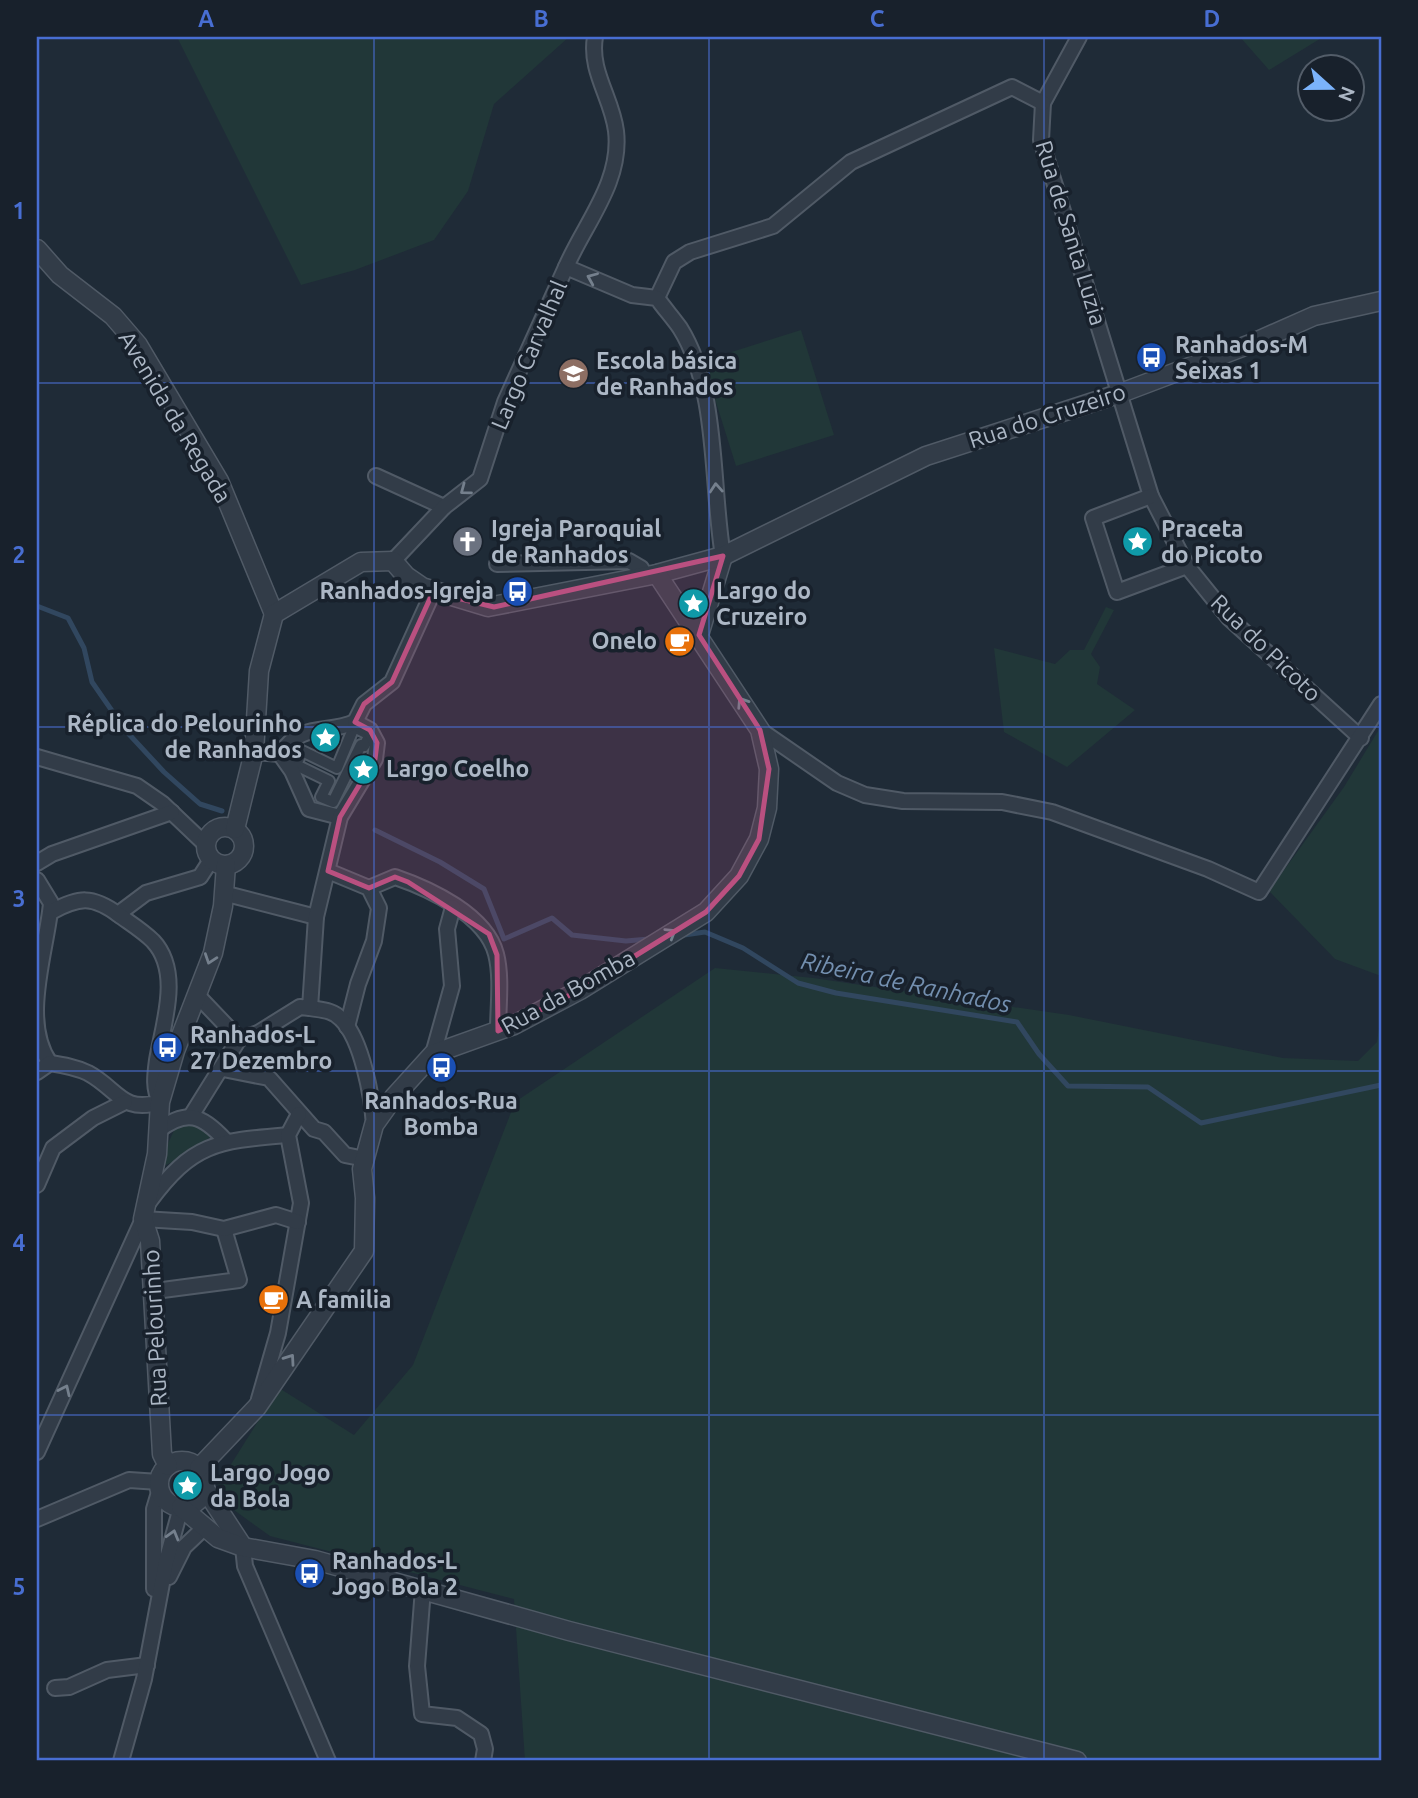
<svg xmlns="http://www.w3.org/2000/svg" width="1418" height="1798" font-family="Ubuntu,sans-serif">
	<rect width="100%" height="100%" fill="#1f2b37"/>
	<g fill="#213738">
		<path d="M37 37H569L494 104 468 191 434 240 355 270 301 285 178 39H37Z"/>
		<path d="M1240 37H1323L1269 70Z"/>
		<path d="M801 330 834 435 736 466 703 361Z"/>
		<path d="M1106 607 1114 610 1091 654 1100 667 1097 684 1135 710 1067 767 1004 732 994 648 1055 664 1070 650H1084Z"/>
		<path d="M1381 726V976L1335 959 1269 891 1344 787Z"/>
		<path d="M715 968 813 978 1069 1015 1283 1058 1358 1061 1377 1042 1381 1014V1761H525L514 1599 270 1536 234 1510 218 1485 279 1388 354 1435 413 1365 515 1102Z"/>
		<path d="M179 1120 204 1125 213 1135 178 1160 163 1166 161 1158Z"/>
	</g>
	<g fill="none" stroke-linecap="round" stroke-linejoin="round">
		<g stroke="#31475f" stroke-width="5">
			<path d="M37 606 68 618 84 648 92 682 126 731 164 772 200 804 222 811"/>
			<path d="M375 830 440 862 484 889 504 939 552 918 572 935 626 941 649 939"/>
			<path d="M684 935 705 932 743 948 798 983 836 993 1017 1022 1039 1054 1068 1086 1148 1087 1201 1123 1381 1085"/>
		</g>
		<defs>
			<path id="pedestrian" d="M354 727 370 735 364 746 361 745 333 802 321 797 329 781 296 765 302 751 337 768Z"/>
			<g id="minor">
				<path d="M1079 37 1043 103 1041 140 1151 496 1187 566 1229 618 1361 738"/>
				<path d="M566 267C585 223 622 182 616 131 612 98 589 71 595 37"/>
				<path d="M657 298 674 262 690 252 773 226 851 162 1012 87 1043 103"/>
				<path d="M376 476 444 507"/>
				<path d="M1151 496 1093 518 1117 592 1187 566"/>
				<path d="M393 561 444 507 480 479 505 402 566 267 632 295 657 298C664 308 673 318 680 328 719 390 711 486 723 556"/>
				<path d="M497 564 629 561 641 568 645 576"/>
				<path d="M355 722 364 704 392 682 433 592"/>
				<path d="M760 730 837 783 865 795 903 801 1002 802 1052 812 1208 869 1259 892 1381 704"/>
				<path d="M254 752 280 754"/>
				<path d="M280 754 292 771 309 809 340 817"/>
				<path d="M280 754C303 721 325 735 355 722"/>
				<path d="M37 757 137 786 163 804 205 844"/>
				<path d="M37 863 52 854 172 812"/>
				<path d="M328 871 369 888 379 908 374 941 358 984 347 1027"/>
				<path d="M37 880 51 903C47 950 20 1021 50 1063"/>
				<path d="M369 888 395 877C430 889 486 915 496 954 502 977 498 1007 498 1031"/>
				<path d="M223 893 316 917"/>
				<path d="M118 914 146 893 200 877 211 860"/>
				<path d="M197 995 239 1039"/>
				<path d="M310 1008C321 1010 333 1010 341 1019 362 1039 372 1097 374 1125"/>
				<path d="M433 1054 452 986 447 929 453 907"/>
				<path d="M223 1069 269 1078 314 1129 324 1132 345 1155 365 1159"/>
				<path d="M37 1072 50 1063C63 1065 76 1067 88 1073 118 1089 122 1114 160 1102 153 1088 155 1075 157 1060 163 1024 182 972 153 941 143 931 130 923 119 915 92 895 79 897 51 912"/>
				<path d="M191 1116 239 1039 258 1033 300 1007 310 1008 316 917 340 817 375 759 377 743 370 730 355 722"/>
				<path d="M159 1130C187 1109 202 1115 225 1140"/>
				<path d="M37 1185 53 1148 93 1118 125 1102"/>
				<path d="M149 1202C193 1142 218 1141 288 1135"/>
				<path d="M155 1291 239 1280 224 1229"/>
				<path d="M259 1399 278 1333 301 1203 288 1135 299 1114"/>
				<path d="M37 1452 143 1219 192 1222 224 1229 276 1215 298 1222"/>
				<path d="M37 1519 129 1480 159 1482"/>
				<path d="M243 1547 245 1566 328 1761"/>
				<path d="M169 1577 184 1547 204 1528"/>
				<path d="M154 1589V1509L160 1489"/>
				<path d="M423 1589 417 1666 422 1714 457 1718 481 1734 485 1749 483 1761"/>
				<path d="M55 1688 69 1687 107 1670 147 1665"/>
				<path d="M121 1761 144 1679 166 1562 181 1507"/>
			</g>
			<g id="tertiary">
				<path d="M37 249 60 275 113 316 138 345 219 481 274 614"/>
				<path d="M699 635 723 556"/>
				<circle cx="225" cy="846" r="19"/>
				<path d="M235 829 254 752 259 671 274 614 361 562 393 561 406 576 422 587 488 607 657 574 723 556 926 456 1121 393 1253 343 1314 316 1381 301"/>
				<circle cx="182" cy="1484" r="23"/>
				<path d="M168 1466 162 1454 150 1241 143 1219 157 1154 160 1102 175 1051 213 953 223 906 226 865"/>
				<path d="M199 1468 257 1407 364 1251 365 1198 362 1169 374 1125 394 1097 433 1054 514 1025 580 990 706 912 739 876 759 839 767 808 769 769 760 730 657 574"/>
				<path d="M205 1489 243 1547"/>
				<path d="M181 1507 218 1538 243 1547 315 1560 569 1631 1077 1761"/>
			</g>
		</defs>
		<use href="#pedestrian" stroke="#505a66" stroke-width="14"/>
		<use href="#minor" stroke="#505a66" stroke-width="18"/>
		<use href="#tertiary" stroke="#505a66" stroke-width="21"/>
		<use href="#pedestrian" stroke="#323c48" stroke-width="10"/>
		<use href="#minor" stroke="#323c48" stroke-width="14"/>
		<use href="#tertiary" stroke="#323c48" stroke-width="18"/>
	</g>
	<defs><path id="oneway-chevron" d="M-2-3.5L2.5 0L-2 3.5" fill="none" stroke-width="1.6" stroke-linecap="round" stroke-linejoin="round" transform="scale(1.75)"/></defs>
	<g stroke="#75808d">
		<use href="#oneway-chevron" transform="translate(592 278) rotate(-157)"/>
		<use href="#oneway-chevron" transform="translate(716 488) rotate(-94)"/>
		<use href="#oneway-chevron" transform="translate(465 490) rotate(143)"/>
		<use href="#oneway-chevron" transform="translate(742 702) rotate(-123)"/>
		<use href="#oneway-chevron" transform="translate(671 933) rotate(-32)"/>
		<use href="#oneway-chevron" transform="translate(210 959) rotate(109)"/>
		<use href="#oneway-chevron" transform="translate(290 1359) rotate(-55)"/>
		<use href="#oneway-chevron" transform="translate(65 1390) rotate(-65)"/>
		<use href="#oneway-chevron" transform="translate(173 1535) rotate(-74)"/>
	</g>
	<path fill="#ba5080" fill-opacity="0.2" stroke="#ba5080" stroke-width="5" stroke-linejoin="round" d="M723 556 699 635 760 730 769 769 759 839 739 876 706 912 580 990 498 1031 497 955 489 934 408 882 395 877 369 888 328 871 340 817 375 759 377 743 370 730 355 722 364 704 392 682 433 592 494 607Z"/>
	<path fill="none" stroke="#486ed2" stroke-width="2" stroke-opacity="0.55" d="M374 37V1761M709 37V1761M1044 37V1761M37 383H1381M37 727H1381M37 1071H1381M37 1415H1381"/>
	<defs>
		<symbol id="bus-disc" viewBox="-11 -11 22 22"><circle r="9.5" fill="#1a4fb4" stroke="#18212c"/><path d="M-5-6H5V4H4V6H2V4H-2V6H-4V4H-5ZM-3.5-4V0h7V-4ZM-3.5 1.2v1.5H-2V1.2ZM2 1.2v1.5H3.5V1.2Z" fill="#fff"/></symbol>
		<symbol id="school-disc" viewBox="-11 -11 22 22"><circle r="9.5" fill="#8d6e63" stroke="#18212c"/><path d="M0-5L7-2L0 1L-7-2ZM-4 1L0 2.5L4 1V4Q0 6-4 4Z" fill="#fff"/></symbol>
		<symbol id="church-disc" viewBox="-11 -11 22 22"><circle r="9.5" fill="#6b7280" stroke="#18212c"/><path d="M-1.2-6h2.4v3.5h3.3v2.4h-3.3V6h-2.4V-.1h-3.3v-2.4h3.3Z" fill="#fff"/></symbol>
		<symbol id="sight-disc" viewBox="-11 -11 22 22"><circle r="9.5" fill="#0f9aa8" stroke="#18212c"/><path d="M0-6L1.8-2.2L6-1.7L2.9 1.2L3.7 5.4L0 3.3L-3.7 5.4L-2.9 1.2L-6-1.7L-1.8-2.2Z" fill="#fff"/></symbol>
		<symbol id="cafe-disc" viewBox="-11 -11 22 22"><circle r="9.5" fill="#e8710a" stroke="#18212c"/><path d="M-5.5-4.5H6V0H3Q3 3.5 0 3.5H-2.5Q-5.5 3.5-5.5 0ZM3-3.2v2h1.7v-2ZM-6 4.5H4V6H-6Z" fill="#fff"/></symbol>
	</defs>
	<g fill-rule="evenodd">
		<use href="#bus-disc" x="1134" y="340" width="35" height="35"/>
		<use href="#school-disc" x="556" y="356" width="35" height="35"/>
		<use href="#church-disc" x="450" y="524" width="35" height="35"/>
		<use href="#sight-disc" x="1120" y="524" width="35" height="35"/>
		<use href="#bus-disc" x="500" y="574" width="35" height="35"/>
		<use href="#sight-disc" x="676" y="586" width="35" height="35"/>
		<use href="#cafe-disc" x="662" y="624" width="35" height="35"/>
		<use href="#sight-disc" x="308" y="720" width="35" height="35"/>
		<use href="#sight-disc" x="346" y="752" width="35" height="35"/>
		<use href="#bus-disc" x="150" y="1030" width="35" height="35"/>
		<use href="#bus-disc" x="424" y="1050" width="35" height="35"/>
		<use href="#cafe-disc" x="256" y="1282" width="35" height="35"/>
		<use href="#sight-disc" x="170" y="1468" width="35" height="35"/>
		<use href="#bus-disc" x="292" y="1556" width="35" height="35"/>
	</g>
	<g text-anchor="middle" stroke-width="7" stroke-linejoin="round" paint-order="stroke">
		<g font-size="23" fill="#acb7c5" stroke="#18212c">
			<text transform="translate(1071 233) rotate(73)" y="8">Rua de Santa Luzia</text>
			<text transform="translate(529 355) rotate(-67)" y="8">Largo Carvalhal</text>
			<text transform="translate(1047 416) rotate(-18)" y="8">Rua do Cruzeiro</text>
			<text transform="translate(175 417) rotate(59)" y="8">Avenida da Regada</text>
			<text transform="translate(1266 648) rotate(44)" y="8">Rua do Picoto</text>
			<text transform="translate(568 992) rotate(-29)" y="8">Rua da Bomba</text>
			<text transform="translate(155 1328) rotate(-93)" y="8">Rua Pelourinho</text>
		</g>
		<g font-size="23" font-weight="bold" fill="#acb7c5" stroke="#18212c" text-anchor="start">
			<text x="1175" y="353">Ranhados-M<tspan x="1175" dy="26">Seixas 1</tspan></text>
			<text x="596" y="369">Escola básica<tspan x="596" dy="26">de Ranhados</tspan></text>
			<text x="491" y="537">Igreja Paroquial<tspan x="491" dy="26">de Ranhados</tspan></text>
			<text x="1161" y="537">Praceta<tspan x="1161" dy="26">do Picoto</tspan></text>
			<text x="494" y="599" text-anchor="end">Ranhados-Igreja</text>
			<text x="716" y="599">Largo do<tspan x="716" dy="26">Cruzeiro</tspan></text>
			<text x="657" y="649" text-anchor="end">Onelo</text>
			<text x="302" y="732" text-anchor="end">Réplica do Pelourinho<tspan x="302" dy="26">de Ranhados</tspan></text>
			<text x="386" y="777">Largo Coelho</text>
			<text x="190" y="1043">Ranhados-L<tspan x="190" dy="26">27 Dezembro</tspan></text>
			<text x="441" y="1109" text-anchor="middle">Ranhados-Rua<tspan x="441" dy="26">Bomba</tspan></text>
			<text x="296" y="1308">A familia</text>
			<text x="210" y="1481">Largo Jogo<tspan x="210" dy="26">da Bola</tspan></text>
			<text x="332" y="1569">Ranhados-L<tspan x="332" dy="26">Jogo Bola 2</tspan></text>
		</g>
		<g font-size="24" font-style="italic" fill="#738faf" stroke="#18212c">
			<text transform="translate(906 983) rotate(12)" y="8">Ribeira de Ranhados</text>
		</g>
	</g>
	<rect width="1418" height="1798" fill="none" stroke="#18212c" stroke-width="77"/>
	<g transform="translate(1331 88) rotate(111)"><circle r="33" fill="#18212c" stroke="#535d69" stroke-width="2"/>
	<path d="M0-5L12 26L0 18L-12 26Z" fill="#7bb3fb"/>
	<text y="-10" font-size="19" font-weight="bold" text-anchor="middle" fill="#acb7c5">N</text>
	</g>
	<rect x="38" y="38" width="1342" height="1721" fill="none" stroke="#486ed2" stroke-width="2.5"/>
	<g font-size="23" text-anchor="middle" font-weight="bold" fill="#486ed2">
		<text x="206" y="27">A</text>
		<text x="541" y="27">B</text>
		<text x="877" y="27">C</text>
		<text x="1212" y="27">D</text>
		<text x="19" y="219">1</text>
		<text x="19" y="563">2</text>
		<text x="19" y="907">3</text>
		<text x="19" y="1251">4</text>
		<text x="19" y="1595">5</text>
	</g>
</svg>
